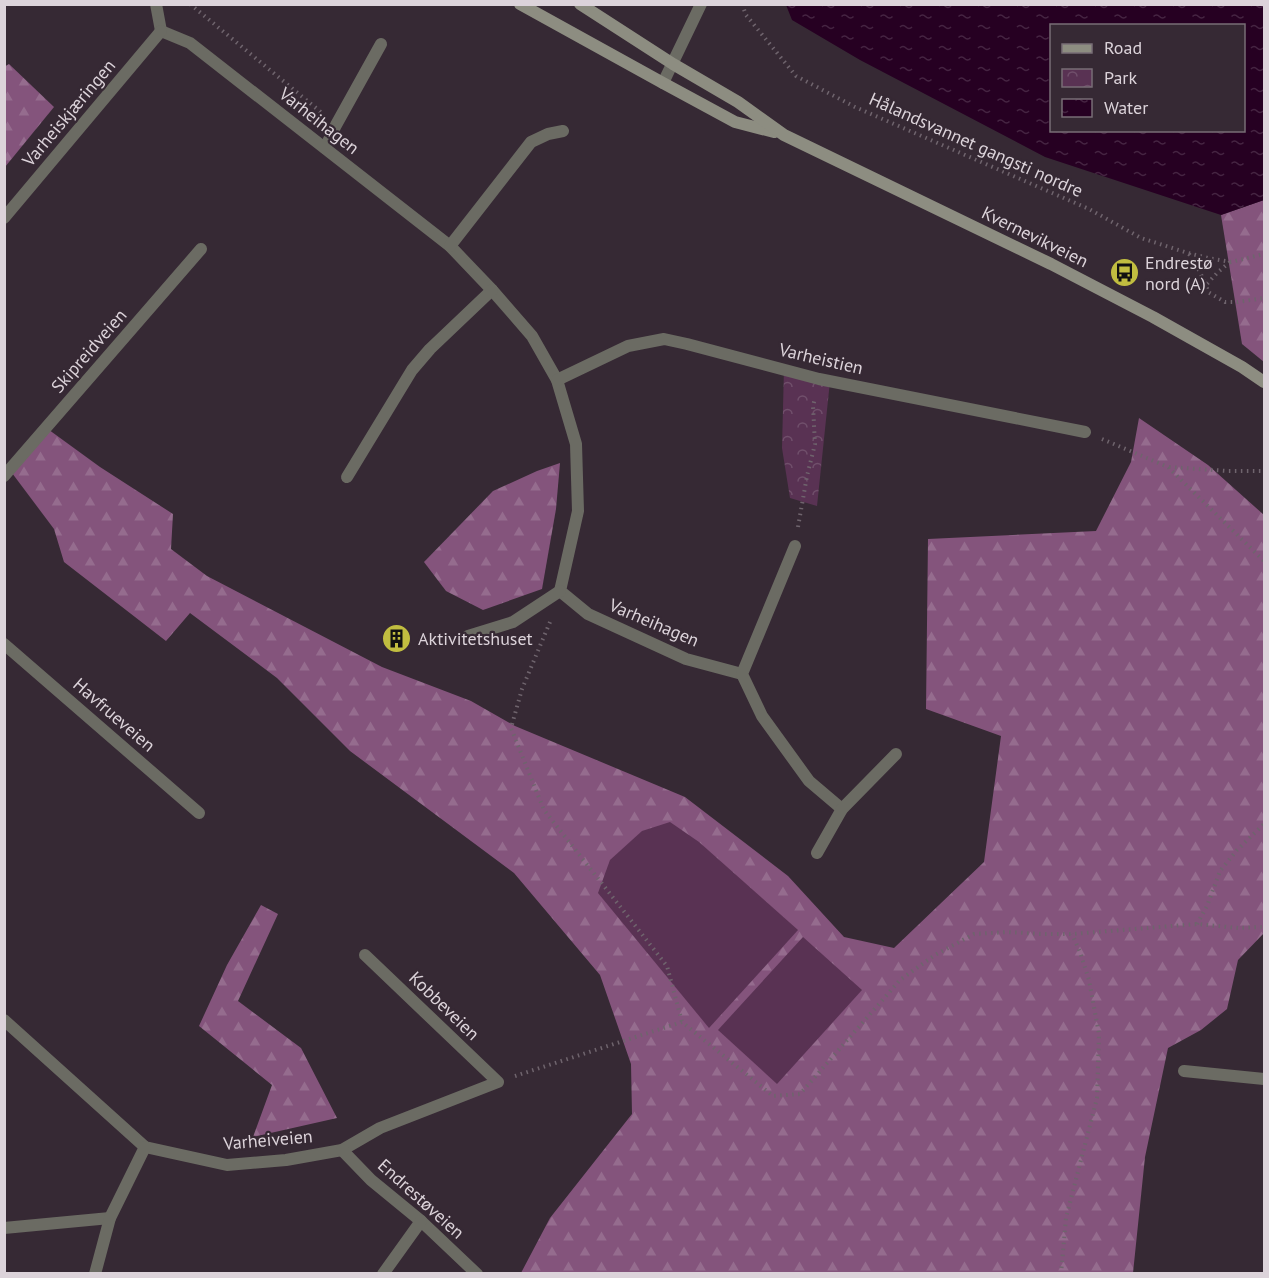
<svg xmlns="http://www.w3.org/2000/svg" width="1269" height="1278" font-family="'PT Sans',sans-serif">
	<defs>
		<pattern id="forest-firs" width="22" height="20" patternUnits="userSpaceOnUse" patternTransform="scale(1.5)"><rect width="22" height="20" fill="#84547c"/><path d="M5 1l3.5 6h-7zM16 11l3.5 6h-7z" fill="#956c8e"/></pattern>
		<pattern id="park-crowns" width="20" height="18" patternUnits="userSpaceOnUse" patternTransform="scale(1.5)"><rect width="20" height="18" fill="#593253"/><path d="M2 6a3 3 0 1 1 6 0M12 15a3 3 0 1 1 6 0" fill="none" stroke="#704f6b"/></pattern>
		<pattern id="water-ripples" width="26" height="14" patternUnits="userSpaceOnUse" patternTransform="scale(1.5)"><rect width="26" height="14" fill="#260022"/><path d="M2 4q2-2 4 0t4 0M15 11q2-2 4 0t4 0" fill="none" stroke="#452442"/></pattern>
	</defs>
	<rect width="100%" height="100%" fill="#362934"/>
	<g fill="url(#forest-firs)">
		<path d="M9 64 54 107 5 167 4 67Z"/>
		<path d="M1264 200V362L1242 344 1221 215Z"/>
		<path d="M1139 418 1208 465 1264 515V933L1238 960 1227 1009 1201 1030 1168 1048 1145 1157 1133 1273H521L550 1218 632 1114 631 1064 600 975 514 873 350 751 277 678 190 613 166 641 64 562 54 529 9 469 45 427 100 467 173 514 171 549 207 576 382 667 471 701 515 726 685 797 788 876 844 937 894 948 984 862 1001 736 926 709 928 539 1096 531 1131 462Z"/>
		<path d="M560 463 556 509 542 589 483 610 446 591 424 562 493 491 537 471Z"/>
		<path d="M261 905 278 914 238 1001 301 1048 337 1118 253 1137 272 1085 199 1026 227 965Z"/>
	</g>
	<path fill="url(#park-crowns)" d="M784 369 830 381 817 506 790 498 782 448Z"/>
	<g fill="#593253">
		<path d="M670 822 699 842 798 930 709 1028 598 893 610 860 642 831Z"/>
		<path d="M803 937 862 990 777 1084 718 1030Z"/>
	</g>
	<path fill="url(#water-ripples)" fill-rule="evenodd" d="M786 5H1264V200L1221 215 1045 157 860 60 792 20ZM1052 26H1244V130H1052Z"/>
	<g fill="none" stroke-linecap="round" stroke-linejoin="round">
		<g stroke="#6f646d" stroke-width="4" stroke-dasharray="1.5 4.5" stroke-linecap="butt">
			<path d="M190 4 322 113"/>
			<path d="M742 4 746 15 796 76 855 107 1089 209 1141 238 1188 253 1208 258 1231 262 1264 254"/>
			<path d="M1189 254 1196 264 1206 285"/>
			<path d="M1230 262 1218 272 1206 285 1208 292 1225 302H1238L1264 298"/>
			<path d="M1102 439 1168 467 1264 561"/>
			<path d="M1169 467 1228 471H1264"/>
			<path d="M798 527 807 476 815 444 813 406 815 398"/>
			<path d="M550 622 522 689 511 728 544 810 667 966 682 1022"/>
			<path d="M1197 924 1207 906 1220 871 1237 850 1264 824"/>
			<path d="M515 1076 682 1022 773 1096 800 1094 900 980 935 955 974 934 1008 932 1042 934H1072L1197 924 1238 928 1264 927"/>
			<path d="M1061 1274 1066 1218 1097 1098 1099 1034 1089 980 1080 952 1072 934"/>
		</g>
		<g stroke="#6b6b63" stroke-width="12">
			<path d="M663 83 701 4"/>
			<path d="M325 148 336 125 381 44"/>
		</g>
		<g stroke="#6b6b63" stroke-width="12">
			<path d="M156 4 161 31"/>
			<path d="M161 31 190 43 450 246 492 290 532 336 557 380 576 444 578 511 560 591 588 614 686 659 742 674"/>
			<path d="M4 218 161 31"/>
			<path d="M450 246 531 142 548 134 563 131"/>
			<path d="M557 380 628 346 664 339 687 344 819 379 1085 432"/>
			<path d="M4 476 201 249"/>
			<path d="M347 477 412 370 430 349 492 290"/>
			<path d="M795 546 742 674 762 716 809 781 842 809"/>
			<path d="M468 636 513 622 560 591"/>
			<path d="M4 644 199 813"/>
			<path d="M817 853 842 809 896 754"/>
			<path d="M4 1020 145 1147 227 1165 286 1160 342 1150 380 1128 498 1082 365 955"/>
			<path d="M1184 1071 1264 1079"/>
			<path d="M342 1150 371 1180 421 1221 477 1274"/>
			<path d="M4 1228 110 1218"/>
			<path d="M95 1274 110 1218 145 1147"/>
			<path d="M383 1274 421 1221"/>
		</g>
		<g stroke="#8d8d81" stroke-width="12">
			<path d="M520 4 663 83 735 122 774 132"/>
			<path d="M580 4 673 64 738 102 784 135 1051 264 1153 317 1242 367 1264 382"/>
		</g>
	</g>
	<defs>
		<symbol id="bus-disc" viewBox="-11 -11 22 22"><circle r="9.5" fill="#c1bd40" stroke="#362934"/><path d="M-5-6H5V4H4V6H2V4H-2V6H-4V4H-5ZM-3.5-4V0h7V-4ZM-3.5 1.2v1.5H-2V1.2ZM2 1.2v1.5H3.5V1.2Z" fill="#111"/></symbol>
		<symbol id="building-disc" viewBox="-11 -11 22 22"><circle r="9.5" fill="#c1bd40" stroke="#362934"/><path d="M-4-6H4V6H1V3H-1V6H-4ZM-2.5-4.3h1.7v1.8h-1.7ZM.8-4.3h1.7v1.8H.8ZM-2.5-1h1.7V.8h-1.7ZM.8-1h1.7V.8H.8Z" fill="#111"/></symbol>
	</defs>
	<g fill-rule="evenodd">
		<use href="#bus-disc" x="1108" y="256" width="33" height="33"/>
		<use href="#building-disc" x="380" y="622" width="33" height="33"/>
	</g>
	<g text-anchor="middle" stroke-width="4.5" stroke-linejoin="round" paint-order="stroke">
		<g font-size="18" fill="#dcd3da" stroke="#362934">
			<text transform="translate(69 113) rotate(-50)" y="6">Varheiskjæringen</text>
			<text transform="translate(319 121) rotate(38)" y="6">Varheihagen</text>
			<text transform="translate(976 145) rotate(24)" y="6">Hålandsvannet gangsti nordre</text>
			<text transform="translate(1035 237) rotate(26)" y="6">Kvernevikveien</text>
			<text transform="translate(89 351) rotate(-49)" y="6">Skipreidveien</text>
			<text transform="translate(821 359) rotate(13)" y="6">Varheistien</text>
			<text transform="translate(654 623) rotate(23)" y="6">Varheihagen</text>
			<text transform="translate(114 715) rotate(41)" y="6">Havfrueveien</text>
			<text transform="translate(444 1006) rotate(44)" y="6">Kobbeveien</text>
			<text transform="translate(268 1140) rotate(-5)" y="6">Varheiveien</text>
			<text transform="translate(421 1199) rotate(42)" y="6">Endrestøveien</text>
		</g>
		<g font-size="18" fill="#dcd3da" stroke="#362934" text-anchor="start">
			<text x="1145" y="269">Endrestø<tspan x="1145" dy="21">nord (A)</tspan></text>
			<text x="418" y="645">Aktivitetshuset</text>
		</g>
	</g>
	<rect width="1269" height="1278" fill="none" stroke="#dcd3da" stroke-width="12"/>
	<rect x="1050" y="24" width="195" height="108" fill="#362934" stroke="#786d76" stroke-width="1.5"/>
	<rect x="1062" y="44" width="30" height="9" fill="#8d8d81" stroke="#786d76" stroke-width="1.5"/>
	<text x="1104" y="54" font-size="18" fill="#dcd3da">Road</text>
	<rect x="1062" y="69" width="30" height="18" fill="url(#park-crowns)" stroke="#786d76" stroke-width="1.5"/>
	<text x="1104" y="84" font-size="18" fill="#dcd3da">Park</text>
	<rect x="1062" y="99" width="30" height="18" fill="url(#water-ripples)" stroke="#786d76" stroke-width="1.5"/>
	<text x="1104" y="114" font-size="18" fill="#dcd3da">Water</text>
</svg>
